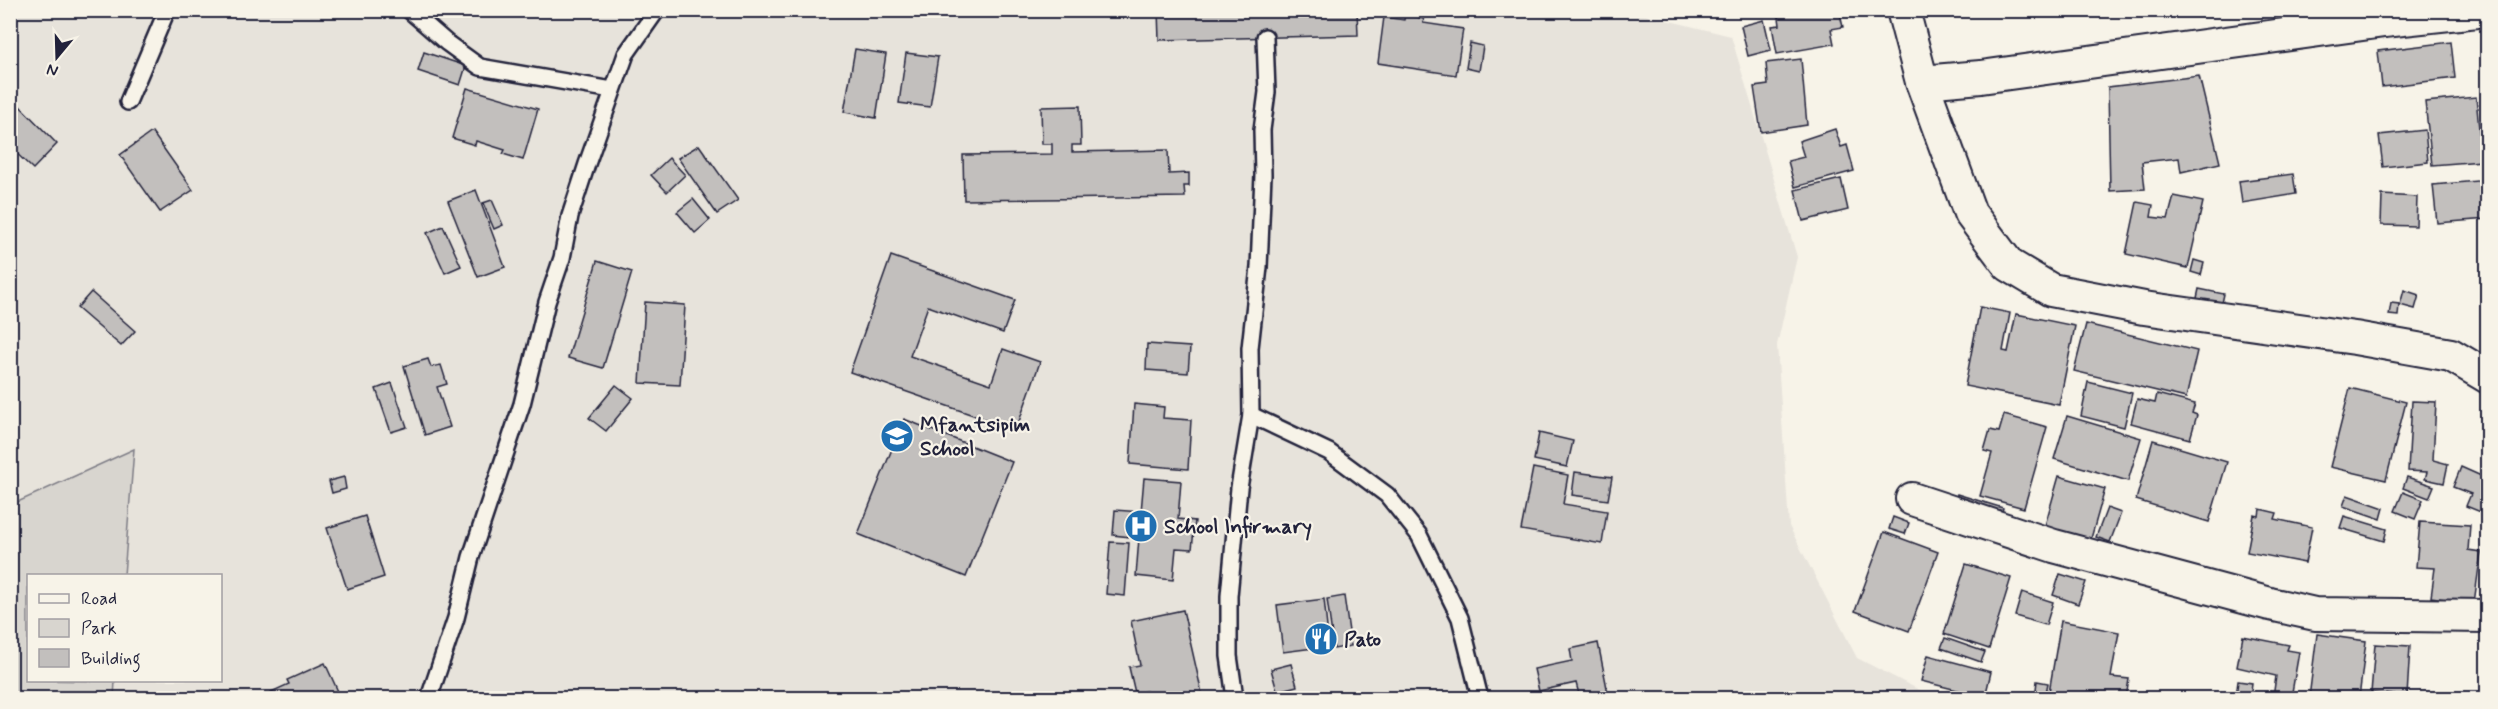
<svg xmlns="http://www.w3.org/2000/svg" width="2498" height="709" font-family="Mynerve,sans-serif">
	<rect width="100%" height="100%" fill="#f7f3e8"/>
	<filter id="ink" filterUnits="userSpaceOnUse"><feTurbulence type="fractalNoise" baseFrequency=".0167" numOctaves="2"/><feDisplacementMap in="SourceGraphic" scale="12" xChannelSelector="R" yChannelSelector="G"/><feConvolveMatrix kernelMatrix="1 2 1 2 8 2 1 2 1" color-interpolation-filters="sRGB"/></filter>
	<g filter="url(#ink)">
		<path fill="#e7e3db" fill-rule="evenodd" d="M1625 10 1731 36 1797 257 1777 345 1789 526 1857 658 1935 698H11L10 11ZM28 576H220V680H28Z"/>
		<path fill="#d8d5cf" stroke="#7d7c85" stroke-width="1.5" d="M134 449 124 575 28 576V680L115 681 114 698H11V505Z"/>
		<g fill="#c2bfbd" stroke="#22223b" stroke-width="1.5">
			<path d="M1158 10H1357L1358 35 1159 40Z"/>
			<path d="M1738 10H1756L1739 14Z"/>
			<path d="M1778 10H1839L1843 27 1831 29 1834 44 1777 54 1772 26 1780 25Z"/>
			<path d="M2171 10H2218L2171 14Z"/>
			<path d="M2265 10H2288L2266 14Z"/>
			<path d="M1405 14 1424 19 1423 23 1463 29 1456 75 1378 63 1384 17 1404 20Z"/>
			<path d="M1764 20 1771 50 1748 56 1741 26Z"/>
			<path d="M2451 42 2455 78 2382 87 2378 51Z"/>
			<path d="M1470 43 1483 46 1479 71 1466 68Z"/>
			<path d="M855 49 886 54 876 118 844 112Z"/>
			<path d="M424 52 466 66 460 85 418 71Z"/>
			<path d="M906 53 938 57 930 107 899 103Z"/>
			<path d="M1801 59 1807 125 1761 132 1754 87 1768 85 1766 63Z"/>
			<path d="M2199 76 2220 163 2181 172 2179 158 2142 162 2145 189 2110 191 2108 87Z"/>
			<path d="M467 88 538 109 523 160 503 154 505 150 476 141 475 145 452 138Z"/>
			<path d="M2476 97 2482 161 2432 165 2425 102Z"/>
			<path d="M15 101 57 144 33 169 10 147V105Z"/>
			<path d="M1080 106 1081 145H1072V152L1168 150 1169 174 1189 173V186H1184L1185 197 964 200 963 155 1052 154V144H1042L1041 107Z"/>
			<path d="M1835 129 1841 147 1847 145 1854 171 1795 187 1788 161 1804 157 1799 141Z"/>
			<path d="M2425 130 2428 162 2383 167 2379 135Z"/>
			<path d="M152 132 193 190 160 212 120 155Z"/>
			<path d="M699 145 738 200 717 214 678 158Z"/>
			<path d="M669 158 685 175 667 192 651 175Z"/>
			<path d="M2293 174 2296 194 2242 203 2239 181Z"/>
			<path d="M1841 179 1848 210 1803 221 1795 190Z"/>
			<path d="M2488 180V219L2437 223 2433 185Z"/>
			<path d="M476 190 505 267 478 277 448 201Z"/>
			<path d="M2382 195 2417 197 2416 226 2381 225Z"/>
			<path d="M2174 196 2203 202 2188 268 2126 254 2137 202 2153 205 2151 217 2168 219Z"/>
			<path d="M693 199 710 220 695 233 677 212Z"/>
			<path d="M492 200 503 225 494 229 483 203Z"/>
			<path d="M443 226 461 266 445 273 427 233Z"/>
			<path d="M891 256 1015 300 1003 333 928 306 910 356 991 384 1003 349 1040 362 1016 430 850 372Z"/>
			<path d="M2194 260 2204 263 2201 275 2191 272Z"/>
			<path d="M597 261 632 272 603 368 568 358Z"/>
			<path d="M2199 289 2224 294 2220 312 2195 307Z"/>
			<path d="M2404 290 2419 295 2415 309 2400 305Z"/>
			<path d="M91 292 135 331 121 346 77 308Z"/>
			<path d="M645 302 685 305 680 385 640 383Z"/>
			<path d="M2391 303 2399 304 2398 316 2389 315Z"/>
			<path d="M1980 307 2010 313 2003 351 2008 352 2016 314 2075 326 2059 405 1965 386Z"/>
			<path d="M2086 324 2197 351 2186 398 2074 371Z"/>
			<path d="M1147 344 1190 347 1188 373 1146 370Z"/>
			<path d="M428 359 431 367 441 365 447 384 437 387 450 427 425 435 404 366Z"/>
			<path d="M2088 382 2132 393 2124 427 2081 416Z"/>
			<path d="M392 383 407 427 391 432 376 389Z"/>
			<path d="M616 385 633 398 606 431 589 418Z"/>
			<path d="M2350 388 2406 402 2386 480 2330 467Z"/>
			<path d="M2157 394 2195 404 2192 413 2197 415 2190 439 2131 423 2137 399 2155 403Z"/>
			<path d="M2412 401 2436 402 2433 460 2448 464 2444 483 2425 479 2427 472 2408 471Z"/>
			<path d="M1134 404 1164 407 1163 418 1191 420 1188 469 1130 464Z"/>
			<path d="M2004 415 2047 427 2024 508 1980 496 1992 453 1984 451 1990 430 1999 432Z"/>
			<path d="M2067 416 2141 438 2128 481 2054 459Z"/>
			<path d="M904 419 1012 462 966 577 858 534Z"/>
			<path d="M1539 433 1573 441 1567 467 1534 460Z"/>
			<path d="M2153 440 2227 462 2209 522 2136 500Z"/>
			<path d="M2461 467 2488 479V515L2466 506 2471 494 2453 487Z"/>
			<path d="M1533 468 1568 475 1563 504 1607 511 1602 544 1521 530Z"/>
			<path d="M1575 472 1612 477 1608 500 1572 495Z"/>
			<path d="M2059 476 2105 489 2090 542 2044 529Z"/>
			<path d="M344 477 346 489 332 493 329 481Z"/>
			<path d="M2407 477 2434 486 2429 498 2403 488Z"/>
			<path d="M1144 478 1181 481 1178 519 1195 521 1192 549 1176 548 1173 580 1136 576 1139 538 1113 535 1115 510 1141 512Z"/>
			<path d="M2403 492 2423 500 2415 519 2395 511Z"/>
			<path d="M1957 494 2003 508 1999 522 1953 509Z"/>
			<path d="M2347 495 2384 508 2381 519 2343 506Z"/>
			<path d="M2107 508 2121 513 2110 542 2096 537Z"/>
			<path d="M2260 509 2277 513 2275 519 2312 527 2305 563 2247 552 2254 515 2259 516Z"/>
			<path d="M365 516 384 577 347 589 327 528Z"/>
			<path d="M2344 516 2387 529 2384 541 2340 528Z"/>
			<path d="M1893 517 1909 523 1905 534 1889 529Z"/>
			<path d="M2420 522 2470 525 2468 550 2481 552 2474 603 2431 597 2435 568 2416 567Z"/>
			<path d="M1884 532 1938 552 1909 631 1855 611Z"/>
			<path d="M1110 542 1129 543 1125 596 1106 594Z"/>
			<path d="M1966 564 2011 578 1989 649 1944 634Z"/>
			<path d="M2060 574 2086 582 2078 604 2053 595Z"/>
			<path d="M2022 592 2053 602 2046 625 2015 616Z"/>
			<path d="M1344 596 1351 646 1334 649 1327 599Z"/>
			<path d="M1324 599 1329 646 1283 652 1277 605Z"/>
			<path d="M1183 610 1203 698H1148L1146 691 1135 693 1129 667 1140 665 1131 621Z"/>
			<path d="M2061 621 2119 632 2111 677 2129 679 2126 698H2087L2049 692Z"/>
			<path d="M2317 634 2366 641 2359 698H2309Z"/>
			<path d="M2243 636 2289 645 2287 650 2299 652 2291 698H2273L2276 676 2237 667Z"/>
			<path d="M1945 638 1985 652 1981 662 1941 648Z"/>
			<path d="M1598 643 1609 698H1580L1576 683 1539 691 1534 669 1572 661 1570 649Z"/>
			<path d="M2375 644 2410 646 2407 696 2371 693Z"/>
			<path d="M1928 655 1991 672 1985 697 1921 681Z"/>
			<path d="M325 663 341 698H274L271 692 289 684 287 680Z"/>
			<path d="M1291 664 1297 686 1277 691 1271 669Z"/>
			<path d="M2037 681 2048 683 2045 698H2035Z"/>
			<path d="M2238 681 2252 683 2250 698 2236 696Z"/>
		</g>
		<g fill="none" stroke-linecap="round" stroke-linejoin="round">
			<defs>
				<g id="service">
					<path d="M409 10 447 43 480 67 612 90"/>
					<path d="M128 102 167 10"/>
					<path d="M1251 415 1329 452 1387 495 1419 535 1460 618 1480 698"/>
					<path d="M429 698 456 618 471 557 522 404 547 302 562 258 570 216 587 164 626 54 657 10"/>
					<path d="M1235 698 1229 656V596L1239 488 1251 415 1250 348 1259 267 1263 175 1262 130 1267 92 1265 37"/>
				</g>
				<g id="minor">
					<path d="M1903 10 1922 82 1970 213 2009 265 2051 290 2144 308 2355 338 2451 355 2488 377"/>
					<path d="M1922 82 1981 77 2384 21 2487 10"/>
					<path d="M1912 499 2054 546 2270 604 2315 614 2488 616"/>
				</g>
			</defs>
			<use href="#service" stroke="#22223b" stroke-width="20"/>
			<use href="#minor" stroke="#22223b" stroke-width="36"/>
			<use href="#service" stroke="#f7f3e8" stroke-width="15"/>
			<use href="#minor" stroke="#f7f3e8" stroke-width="32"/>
		</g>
	</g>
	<defs>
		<symbol id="school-disc" viewBox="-11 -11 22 22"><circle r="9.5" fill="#1f6fb2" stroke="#f7f3e8"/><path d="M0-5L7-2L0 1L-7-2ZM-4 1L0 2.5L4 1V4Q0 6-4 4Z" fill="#fff"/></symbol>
		<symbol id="hospital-disc" viewBox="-11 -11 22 22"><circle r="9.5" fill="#1f6fb2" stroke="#f7f3e8"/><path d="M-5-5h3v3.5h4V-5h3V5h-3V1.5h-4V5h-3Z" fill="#fff"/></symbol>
		<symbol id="restaurant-disc" viewBox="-11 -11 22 22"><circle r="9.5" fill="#1f6fb2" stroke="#f7f3e8"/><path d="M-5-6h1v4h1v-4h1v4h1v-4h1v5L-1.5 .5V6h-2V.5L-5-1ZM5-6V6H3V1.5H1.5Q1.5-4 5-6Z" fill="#fff"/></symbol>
	</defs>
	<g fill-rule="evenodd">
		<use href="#school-disc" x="878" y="417" width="38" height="38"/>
		<use href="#hospital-disc" x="1122" y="507" width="38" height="38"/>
		<use href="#restaurant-disc" x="1302" y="620" width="38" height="38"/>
	</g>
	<g text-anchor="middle" stroke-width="4.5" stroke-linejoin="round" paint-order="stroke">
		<g font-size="21" font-weight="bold" fill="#22223b" stroke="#f7f3e8" text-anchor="start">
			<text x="920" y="431">Mfantsipim<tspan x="920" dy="24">School</tspan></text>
			<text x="1164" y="533">School Infirmary</text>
			<text x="1344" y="646">Pato</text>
		</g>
	</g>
	<rect width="2498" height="709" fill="none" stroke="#f7f3e8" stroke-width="36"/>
	<rect x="18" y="18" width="2462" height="673" fill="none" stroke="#22223b" stroke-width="2" filter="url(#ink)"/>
	<rect x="27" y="574" width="195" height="108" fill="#f7f3e8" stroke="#a29fa3" stroke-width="1.5"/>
	<rect x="39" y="594" width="30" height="9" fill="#f7f3e8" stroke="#a29fa3" stroke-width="1.5"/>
	<text x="81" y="604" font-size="18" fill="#22223b">Road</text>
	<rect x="39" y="619" width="30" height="18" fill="#d8d5cf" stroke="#a29fa3" stroke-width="1.5"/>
	<text x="81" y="634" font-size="18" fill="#22223b">Park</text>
	<rect x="39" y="649" width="30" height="18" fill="#c2bfbd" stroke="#a29fa3" stroke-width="1.5"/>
	<text x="81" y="664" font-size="18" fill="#22223b">Building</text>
	<g transform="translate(57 57) rotate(199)" stroke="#f7f3e8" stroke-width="4.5" paint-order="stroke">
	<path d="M0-4.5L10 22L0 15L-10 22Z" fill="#22223b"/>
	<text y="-9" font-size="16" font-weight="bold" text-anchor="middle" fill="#22223b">N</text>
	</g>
</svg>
